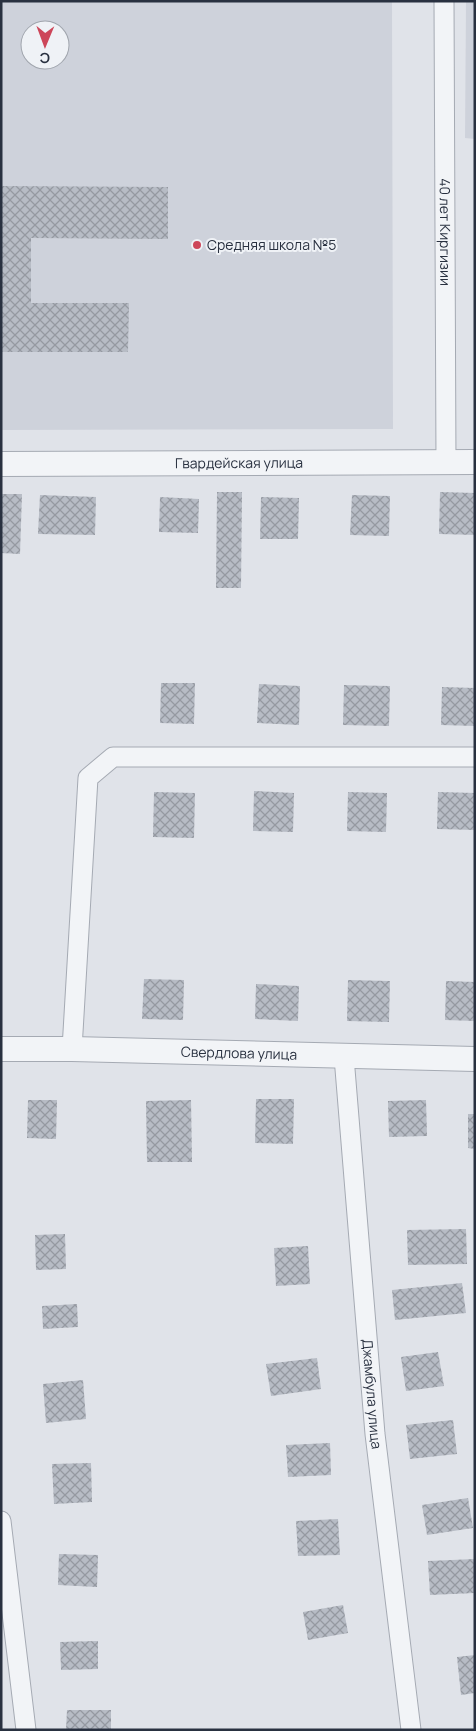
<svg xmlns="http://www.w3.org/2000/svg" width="476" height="1731" font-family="Manrope,sans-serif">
	<defs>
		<pattern id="building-cross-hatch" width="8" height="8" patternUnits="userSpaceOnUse" patternTransform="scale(1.25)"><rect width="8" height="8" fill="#b7bcc5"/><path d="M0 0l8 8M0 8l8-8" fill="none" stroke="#9599a1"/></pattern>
	</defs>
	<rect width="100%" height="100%" fill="#e0e3e9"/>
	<g fill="#ced2db" fill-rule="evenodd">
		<path d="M1 1H392L393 429 1 430ZM30 30H60V60H30Z"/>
		<path d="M466 1H475V139L465 138Z"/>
	</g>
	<g fill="url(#building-cross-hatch)">
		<path d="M1 186 168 187V239L31 238V303H129L128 352H1Z"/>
		<path d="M217 492H242L241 588H216Z"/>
		<path d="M440 492 475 493V535L439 534Z"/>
		<path d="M1 494H22L20 554 1 553Z"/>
		<path d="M40 495 96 497 95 535 38 534Z"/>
		<path d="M352 495 390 496 389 536 350 535Z"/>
		<path d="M160 497 199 499 198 533 159 532Z"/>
		<path d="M261 497 299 498 298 539H260Z"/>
		<path d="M161 683H195L194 724 160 723Z"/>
		<path d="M259 684 300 686 299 725 257 723Z"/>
		<path d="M344 685 390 686 389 726 343 725Z"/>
		<path d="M442 687 475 688V726L441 725Z"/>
		<path d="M254 791 294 793 293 832 253 831Z"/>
		<path d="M154 792 195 793 194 838 153 837Z"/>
		<path d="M348 792 387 793 386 832 347 831Z"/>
		<path d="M438 792 475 793 474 830 437 829Z"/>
		<path d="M144 979 184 980 183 1020 142 1019Z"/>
		<path d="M348 980 390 981 389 1022 347 1021Z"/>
		<path d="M446 981 475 982V1021L445 1020Z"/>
		<path d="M256 984 299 986 298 1021 255 1019Z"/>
		<path d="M256 1099H294L293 1144 255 1143Z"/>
		<path d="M28 1100H57L56 1139 27 1138Z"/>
		<path d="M191 1100 192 1162H147L146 1101Z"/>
		<path d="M426 1100 427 1136 389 1137 388 1101Z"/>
		<path d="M468 1114H475V1149L468 1148Z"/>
		<path d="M466 1229 467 1264 408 1265 407 1230Z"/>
		<path d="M65 1234 66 1269 36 1270 35 1235Z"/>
		<path d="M308 1246 310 1284 276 1286 274 1248Z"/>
		<path d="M462 1283 466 1313 395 1320 392 1290Z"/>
		<path d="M77 1304 78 1327 43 1329 42 1306Z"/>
		<path d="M438 1352 444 1386 406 1391 401 1357Z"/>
		<path d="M317 1358 321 1389 271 1396 266 1364Z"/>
		<path d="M83 1380 86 1419 46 1423 43 1384Z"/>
		<path d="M453 1420 457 1454 410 1459 406 1425Z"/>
		<path d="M330 1443 331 1475 288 1477 286 1445Z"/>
		<path d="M91 1463 92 1502 54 1504 52 1464Z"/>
		<path d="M468 1498 473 1528 427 1535 422 1505Z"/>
		<path d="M338 1519 340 1555 298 1556 296 1521Z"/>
		<path d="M59 1554 98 1555 97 1587 58 1585Z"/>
		<path d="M475 1559V1593L430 1595 428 1561Z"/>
		<path d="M343 1605 348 1633 308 1640 303 1612Z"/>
		<path d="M98 1641V1669L61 1670 60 1642Z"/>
		<path d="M475 1655V1693L461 1695 457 1657Z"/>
		<path d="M67 1710H111V1730H66Z"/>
	</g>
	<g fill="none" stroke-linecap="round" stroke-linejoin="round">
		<defs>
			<g id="minor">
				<path id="s1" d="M444 1 446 463"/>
				<path d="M72 1049 88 778 113 757H475"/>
				<path id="s2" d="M344 1057 375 1434 411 1730"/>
				<path d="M1 1521 26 1730"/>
			</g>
			<g id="tertiary">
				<path id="s3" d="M1 464 475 462"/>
				<path id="s4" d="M1 1049H72L475 1059"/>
			</g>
		</defs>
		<use href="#minor" stroke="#a5aab3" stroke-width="21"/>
		<use href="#tertiary" stroke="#a5aab3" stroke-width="26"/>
		<use href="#minor" stroke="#f2f4f7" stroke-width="19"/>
		<use href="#tertiary" stroke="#f2f4f7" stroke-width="24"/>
	</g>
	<circle fill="#cd4659" stroke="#eff2f6" stroke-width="2" cx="197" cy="245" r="5"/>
	<g text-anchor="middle" stroke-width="4" stroke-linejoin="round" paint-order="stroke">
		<g font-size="14" fill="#293140" stroke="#eff2f6">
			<text dy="5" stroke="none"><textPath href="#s1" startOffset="231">40 лет Киргизии</textPath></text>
			<text dy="5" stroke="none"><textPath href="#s3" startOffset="238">Гвардейская улица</textPath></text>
			<text dy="5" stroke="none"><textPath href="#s4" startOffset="238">Свердлова улица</textPath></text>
			<text dy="5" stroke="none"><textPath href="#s2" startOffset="338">Джамбула улица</textPath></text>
		</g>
		<g font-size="14" fill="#293140" stroke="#eff2f6" text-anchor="start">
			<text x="207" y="250">Средняя школа №5</text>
		</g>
	</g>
	<rect width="476" height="1731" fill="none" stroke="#293140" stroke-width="5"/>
	<g transform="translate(45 45) rotate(181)"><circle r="24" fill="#eff2f6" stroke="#a0a5ad"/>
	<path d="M0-4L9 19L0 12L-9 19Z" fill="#cd4659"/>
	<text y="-8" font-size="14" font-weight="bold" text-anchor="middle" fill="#293140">С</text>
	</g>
</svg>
